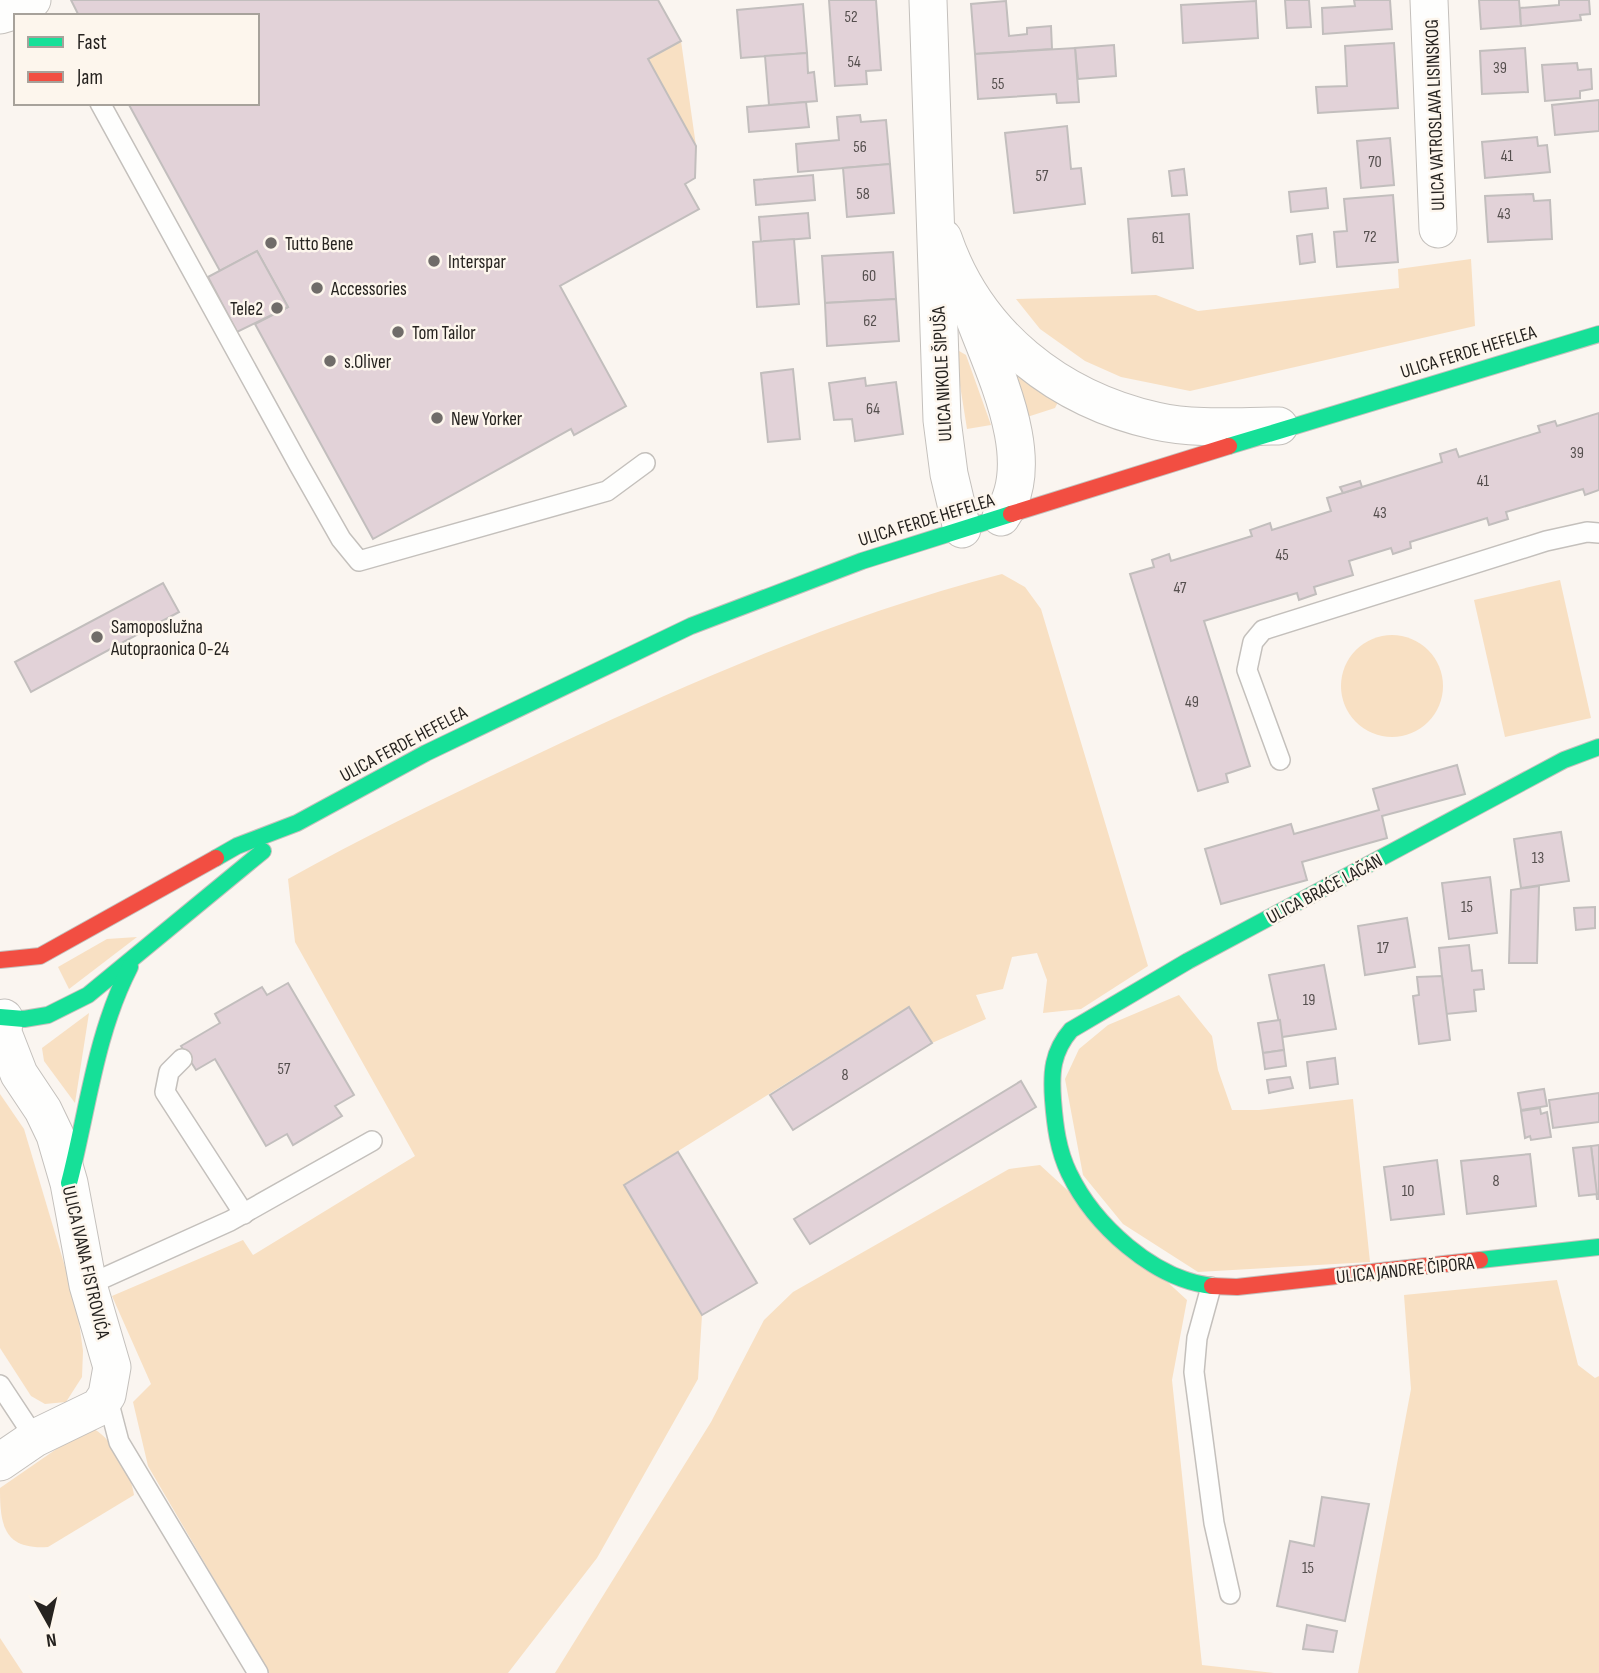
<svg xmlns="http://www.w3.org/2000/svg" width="1599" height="1673" font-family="'Sofia Sans Condensed',sans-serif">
	<rect width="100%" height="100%" fill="#faf5f0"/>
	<g fill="#f8e0c3">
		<path d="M681 41 696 146 648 59Z"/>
		<path d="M1471 259 1475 326 1190 391 1121 377 1085 361 1040 329 1016 299 1156 295 1198 311 1399 288 1398 269Z"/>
		<path d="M959 351 966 355 991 425 967 429 956 360Z"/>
		<path d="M1007 363 1058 402 1055 408 1024 418Z"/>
		<path d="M1002 574 1025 587 1041 609 1148 966 1081 1009 1043 1013 1047 980 1037 953 1012 957 1003 989 976 995 986 1019 932 1043 908 1007 624 1185 702 1315 698 1379 597 1558 508 1673H269L148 1466 133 1402 151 1384 112 1296 243 1240 253 1255 415 1156 295 942 288 879C378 829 470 786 563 742 705 676 850 613 1002 574Z"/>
		<path d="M1560 580 1591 718 1505 737 1474 600Z"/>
		<circle cx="1392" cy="686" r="51"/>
		<path d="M137 937 69 989 58 967 107 939Z"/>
		<path d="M1179 995 1212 1036 1218 1070 1232 1110H1259L1353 1099 1370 1262 1198 1272 1123 1224 1083 1175 1065 1079 1079 1049 1108 1025Z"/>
		<path d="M89 1013 75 1103 44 1061 42 1048Z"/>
		<path d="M0 1094 24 1129 77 1307 83 1351 82 1377 66 1402 45 1404 31 1396 0 1348Z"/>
		<path d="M1040 1165 1187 1300 1172 1380 1202 1665 1274 1673H555L711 1422 764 1320 793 1292 1009 1169Z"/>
		<path d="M1557 1280 1578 1365 1595 1378 1599 1376V1673H1358L1411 1389 1404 1295Z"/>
		<path d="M94 1429C115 1442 130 1471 134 1495L48 1547C3 1550 0 1524 0 1488L84 1430Z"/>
		<path d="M0 1638 23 1673H0Z"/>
	</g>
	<g fill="#e2d2d8" stroke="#c2bebd" stroke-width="2">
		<path d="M71 0H658L681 41 648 59 696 146 695 178 685 184 699 209 560 286 626 406 574 435 571 429 373 539 255 324 288 307 257 251 220 271 128 103H257V16H79Z"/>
		<path d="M829 0H876L881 70 866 71 867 84 835 86Z"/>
		<path d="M1285 0H1309L1311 27 1287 28Z"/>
		<path d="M1354 0H1390L1392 29 1323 34 1322 8 1355 6Z"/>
		<path d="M1479 0H1519L1521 26 1481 29Z"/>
		<path d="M1559 0H1589L1590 14 1580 15 1581 20 1521 26 1520 8 1559 5Z"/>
		<path d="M1006 1 1009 36 1027 34V28L1051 26 1052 49 975 54 971 4Z"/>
		<path d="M1256 1 1258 38 1183 43 1181 5Z"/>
		<path d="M803 4 807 53 741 58 737 10Z"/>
		<path d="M1394 43 1398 108 1318 113 1316 87 1347 86 1345 46Z"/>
		<path d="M1114 45 1116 76 1078 79 1075 48Z"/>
		<path d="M1075 48 1079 102 1057 103 1056 94 978 99 975 54Z"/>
		<path d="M1525 48 1528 92 1482 94 1480 51Z"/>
		<path d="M807 53 808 73 814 72 817 101 769 105 765 56Z"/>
		<path d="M1577 63 1578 70 1591 69 1592 89 1580 91V98L1545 101 1542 65Z"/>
		<path d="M1599 100V131L1555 135 1552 105Z"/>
		<path d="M806 102 809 127 749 132 747 107Z"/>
		<path d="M860 115 861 122 886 120 890 164 798 172 796 144 839 140 837 117Z"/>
		<path d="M1067 126 1071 169 1081 168 1085 204 1014 213 1005 133Z"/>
		<path d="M1537 137 1538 146 1547 145 1550 172 1485 178 1482 142Z"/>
		<path d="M1390 138 1394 185 1361 188 1357 141Z"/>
		<path d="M890 164 894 213 847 217 843 168Z"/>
		<path d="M1184 169 1187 195 1172 196 1169 171Z"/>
		<path d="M813 175 815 200 756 205 754 180Z"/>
		<path d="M1326 188 1328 208 1291 212 1289 192Z"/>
		<path d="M1533 194 1534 201 1550 200 1552 239 1488 242 1485 196Z"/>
		<path d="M1393 195 1398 262 1337 267 1334 232 1347 231 1344 199Z"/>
		<path d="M808 213 810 238 761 242 759 217Z"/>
		<path d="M1189 214 1193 268 1132 273 1128 219Z"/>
		<path d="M1312 234 1315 262 1300 264 1297 236Z"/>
		<path d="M794 239 799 304 757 307 753 242Z"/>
		<path d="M257 251 288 307 237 332 208 277Z"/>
		<path d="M893 252 896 299 825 303 822 256Z"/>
		<path d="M896 299 899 341 827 346 825 303Z"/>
		<path d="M793 369 800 439 768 442 761 373Z"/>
		<path d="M865 378 866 386 896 382 903 434 855 441 852 419 834 420 829 383Z"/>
		<path d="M1599 413V490L1585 495 1583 489 1506 512 1508 519 1489 525 1487 518 1410 542 1411 548 1393 554 1391 548 1349 561 1353 575 1314 587 1316 594 1299 600 1297 593 1204 621 1250 766 1226 774 1228 782 1198 791 1130 574 1154 567 1152 560 1169 554 1171 561 1252 536 1250 530 1270 523 1272 530 1331 511 1327 498 1442 462 1440 454 1456 449 1459 457 1540 432 1538 426 1555 421 1557 426Z"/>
		<path d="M1360 481 1362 487 1343 493 1340 487Z"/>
		<path d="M163 583 179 612 31 692 15 662Z"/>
		<path d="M1457 765 1465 794 1382 816 1387 838 1302 862 1307 880 1221 904 1205 849 1291 824 1294 834 1379 810 1373 789Z"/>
		<path d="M1561 832 1569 881 1521 888 1514 839Z"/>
		<path d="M1490 877 1497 933 1449 939 1442 883Z"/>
		<path d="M1539 886 1537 963H1509L1511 890Z"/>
		<path d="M1595 907V928L1576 930 1574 908Z"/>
		<path d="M1407 918 1415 967 1365 975 1358 926Z"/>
		<path d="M1469 945 1472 971 1482 970 1484 989 1474 990 1476 1011 1446 1014 1439 948Z"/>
		<path d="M1324 965 1336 1029 1282 1037 1269 975Z"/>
		<path d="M1442 976 1450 1040 1419 1044 1413 996 1419 995 1417 977Z"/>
		<path d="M288 983 354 1095 335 1106 342 1116 293 1145 287 1134 266 1146 215 1059 196 1070 181 1046 220 1023 215 1014 262 987 267 995Z"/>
		<path d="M909 1007 932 1043 793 1130 770 1095Z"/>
		<path d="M1280 1020 1284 1050 1263 1053 1258 1023Z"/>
		<path d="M1284 1050 1286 1066 1265 1069 1263 1053Z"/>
		<path d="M1335 1058 1338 1084 1310 1088 1307 1062Z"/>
		<path d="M1290 1077 1293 1088 1269 1093 1267 1080Z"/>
		<path d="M1021 1081 1036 1107 810 1244 794 1219Z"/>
		<path d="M1544 1089 1547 1106 1521 1110 1518 1093Z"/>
		<path d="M1599 1093V1122L1553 1128 1549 1100Z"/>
		<path d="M1540 1108 1541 1114 1547 1112 1551 1137 1531 1140 1530 1136 1525 1138 1521 1111Z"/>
		<path d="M1599 1145V1199H1597L1591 1146Z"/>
		<path d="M1591 1146 1597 1194 1579 1196 1573 1148Z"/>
		<path d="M678 1152 757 1283 702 1315 624 1185Z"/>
		<path d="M1530 1154 1536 1206 1467 1214 1461 1161Z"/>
		<path d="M1437 1160 1444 1214 1391 1220 1384 1167Z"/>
		<path d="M1322 1497 1369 1504 1345 1621 1277 1606 1290 1541 1314 1546Z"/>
		<path d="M1307 1625 1337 1631 1333 1652 1303 1649Z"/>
	</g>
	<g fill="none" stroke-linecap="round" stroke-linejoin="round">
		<defs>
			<g id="lane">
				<path d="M100 103 299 465 341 539 359 561 607 491 645 463"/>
				<path d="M1280 760 1247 670 1253 642 1263 630 1546 541 1587 532 1599 533"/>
				<path d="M182 1059 169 1072 165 1092 244 1214"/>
				<path d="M88 1285 230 1221 372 1141"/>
				<path d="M1211 1287 1197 1338 1194 1372 1214 1523 1230 1594"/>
				<path d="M0 1385 35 1438"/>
				<path d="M107 1396 119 1442 258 1673"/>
			</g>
			<g id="street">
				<path d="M928 0 942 420 949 474 962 529"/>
				<path d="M1429 0 1438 229"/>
				<path d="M0 15 17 10 32 0"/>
				<path d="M943 238C976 335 1058 399 1156 421 1196 430 1239 426 1279 426"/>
				<path d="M972 312C993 370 1041 462 1001 517"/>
				<path d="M0 1462 35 1438 99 1407 107 1395 112 1367 88 1285 69 1183 55 1135 43 1110 19 1074 3 1033 4 1018"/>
			</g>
			<g id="fast">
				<path d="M1229 446 1599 334"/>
				<path d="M216 858 237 846 297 823 426 753 691 626 862 561 1011 514"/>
				<path d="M0 1017 24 1019 48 1015 88 995 263 851"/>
				<path d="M69 1183C88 1110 95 1035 130 967"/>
				<path d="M1480 1260 1599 1247"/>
				<path d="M1212 1286C1153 1279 1094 1225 1069 1173 1058 1150 1055 1126 1053 1100 1051 1073 1052 1052 1071 1030L1188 961 1564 760 1599 747"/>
			</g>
			<g id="jam">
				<path d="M1011 514 1229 446"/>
				<path d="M0 960 40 956 216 858"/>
				<path d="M1212 1286 1237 1287 1480 1260"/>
			</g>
		</defs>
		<use href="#lane" stroke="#c4c0bc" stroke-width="22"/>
		<use href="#street" stroke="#c4c0bc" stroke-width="39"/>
		<use href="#fast" stroke="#c4c0bc" stroke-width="18"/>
		<use href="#jam" stroke="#c4c0bc" stroke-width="18"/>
		<use href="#lane" stroke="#fefefd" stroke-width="19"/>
		<use href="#street" stroke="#fefefd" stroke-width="37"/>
		<use href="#fast" stroke="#16e098" stroke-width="16"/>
		<use href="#jam" stroke="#f24e42" stroke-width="16"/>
	</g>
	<g fill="#706c69" stroke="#fdf6ed" stroke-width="2.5">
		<circle cx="271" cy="243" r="7"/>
		<circle cx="434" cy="261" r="7"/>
		<circle cx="317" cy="288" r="7"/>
		<circle cx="277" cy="308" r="7"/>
		<circle cx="398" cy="332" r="7"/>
		<circle cx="330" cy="361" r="7"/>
		<circle cx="437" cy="418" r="7"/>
		<circle cx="97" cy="637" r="7"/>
	</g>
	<g text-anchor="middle" stroke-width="5" stroke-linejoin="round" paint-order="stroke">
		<g font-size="16" fill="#554f4e">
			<text x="851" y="22">52</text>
			<text x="854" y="67">54</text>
			<text x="1500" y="73">39</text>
			<text x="998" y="89">55</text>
			<text x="860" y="152">56</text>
			<text x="1507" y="161">41</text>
			<text x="1375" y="167">70</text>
			<text x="1042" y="181">57</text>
			<text x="863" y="199">58</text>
			<text x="1504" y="219">43</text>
			<text x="1370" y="242">72</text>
			<text x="1158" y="243">61</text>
			<text x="869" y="281">60</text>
			<text x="870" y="326">62</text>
			<text x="873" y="414">64</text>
			<text x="1577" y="458">39</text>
			<text x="1483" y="486">41</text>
			<text x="1380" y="518">43</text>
			<text x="1282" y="560">45</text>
			<text x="1180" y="593">47</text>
			<text x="1192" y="707">49</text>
			<text x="1538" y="863">13</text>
			<text x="1467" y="912">15</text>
			<text x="1383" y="953">17</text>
			<text x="1309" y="1005">19</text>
			<text x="284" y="1074">57</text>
			<text x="845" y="1080">8</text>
			<text x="1496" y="1186">8</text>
			<text x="1408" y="1196">10</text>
			<text x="1308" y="1573">15</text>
		</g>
		<g font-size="19" fill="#262320" stroke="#fdf6ed">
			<text transform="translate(1434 115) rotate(-92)" y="7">ULICA VATROSLAVA LISINSKOG</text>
			<text transform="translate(1468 351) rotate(-17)" y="7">ULICA FERDE HEFELEA</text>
			<text transform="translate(941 374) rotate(-93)" y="7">ULICA NIKOLE ŠIPUŠA</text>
			<text transform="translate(926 519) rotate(-17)" y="7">ULICA FERDE HEFELEA</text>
			<text transform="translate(403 743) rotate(-28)" y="7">ULICA FERDE HEFELEA</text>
			<text transform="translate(1324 888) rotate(-28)" y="7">ULICA BRAĆE LAČAN</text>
			<text transform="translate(87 1262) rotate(77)" y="7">ULICA IVANA FISTROVIĆA</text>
			<text transform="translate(1405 1269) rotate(-6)" y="7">ULICA JANDRE ČIPORA</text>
		</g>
		<g font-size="19" fill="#262320" stroke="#fdf6ed" text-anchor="start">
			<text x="285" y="250">Tutto Bene</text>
			<text x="448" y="268">Interspar</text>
			<text x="331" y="295">Accessories</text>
			<text x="263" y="315" text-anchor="end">Tele2</text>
			<text x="412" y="339">Tom Tailor</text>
			<text x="344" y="368">s.Oliver</text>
			<text x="451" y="425">New Yorker</text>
			<text x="111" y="633">Samoposlužna<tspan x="111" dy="22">Autopraonica 0-24</tspan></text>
		</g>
	</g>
	<rect x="14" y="14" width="245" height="91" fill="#fdf6ed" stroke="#a7a29b" stroke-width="2"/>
	<rect x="28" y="37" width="35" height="10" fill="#16e098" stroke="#a7a29b" stroke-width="2"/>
	<text x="77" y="49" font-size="21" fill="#262320">Fast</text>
	<rect x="28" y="72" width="35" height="10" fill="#f24e42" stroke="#a7a29b" stroke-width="2"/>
	<text x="77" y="84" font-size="21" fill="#262320">Jam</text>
	<g transform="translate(49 1624) rotate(172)" stroke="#fdf6ed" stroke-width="5" paint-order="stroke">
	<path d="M0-5L12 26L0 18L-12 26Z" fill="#262320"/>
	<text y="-10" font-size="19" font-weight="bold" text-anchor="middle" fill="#262320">N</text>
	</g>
</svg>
